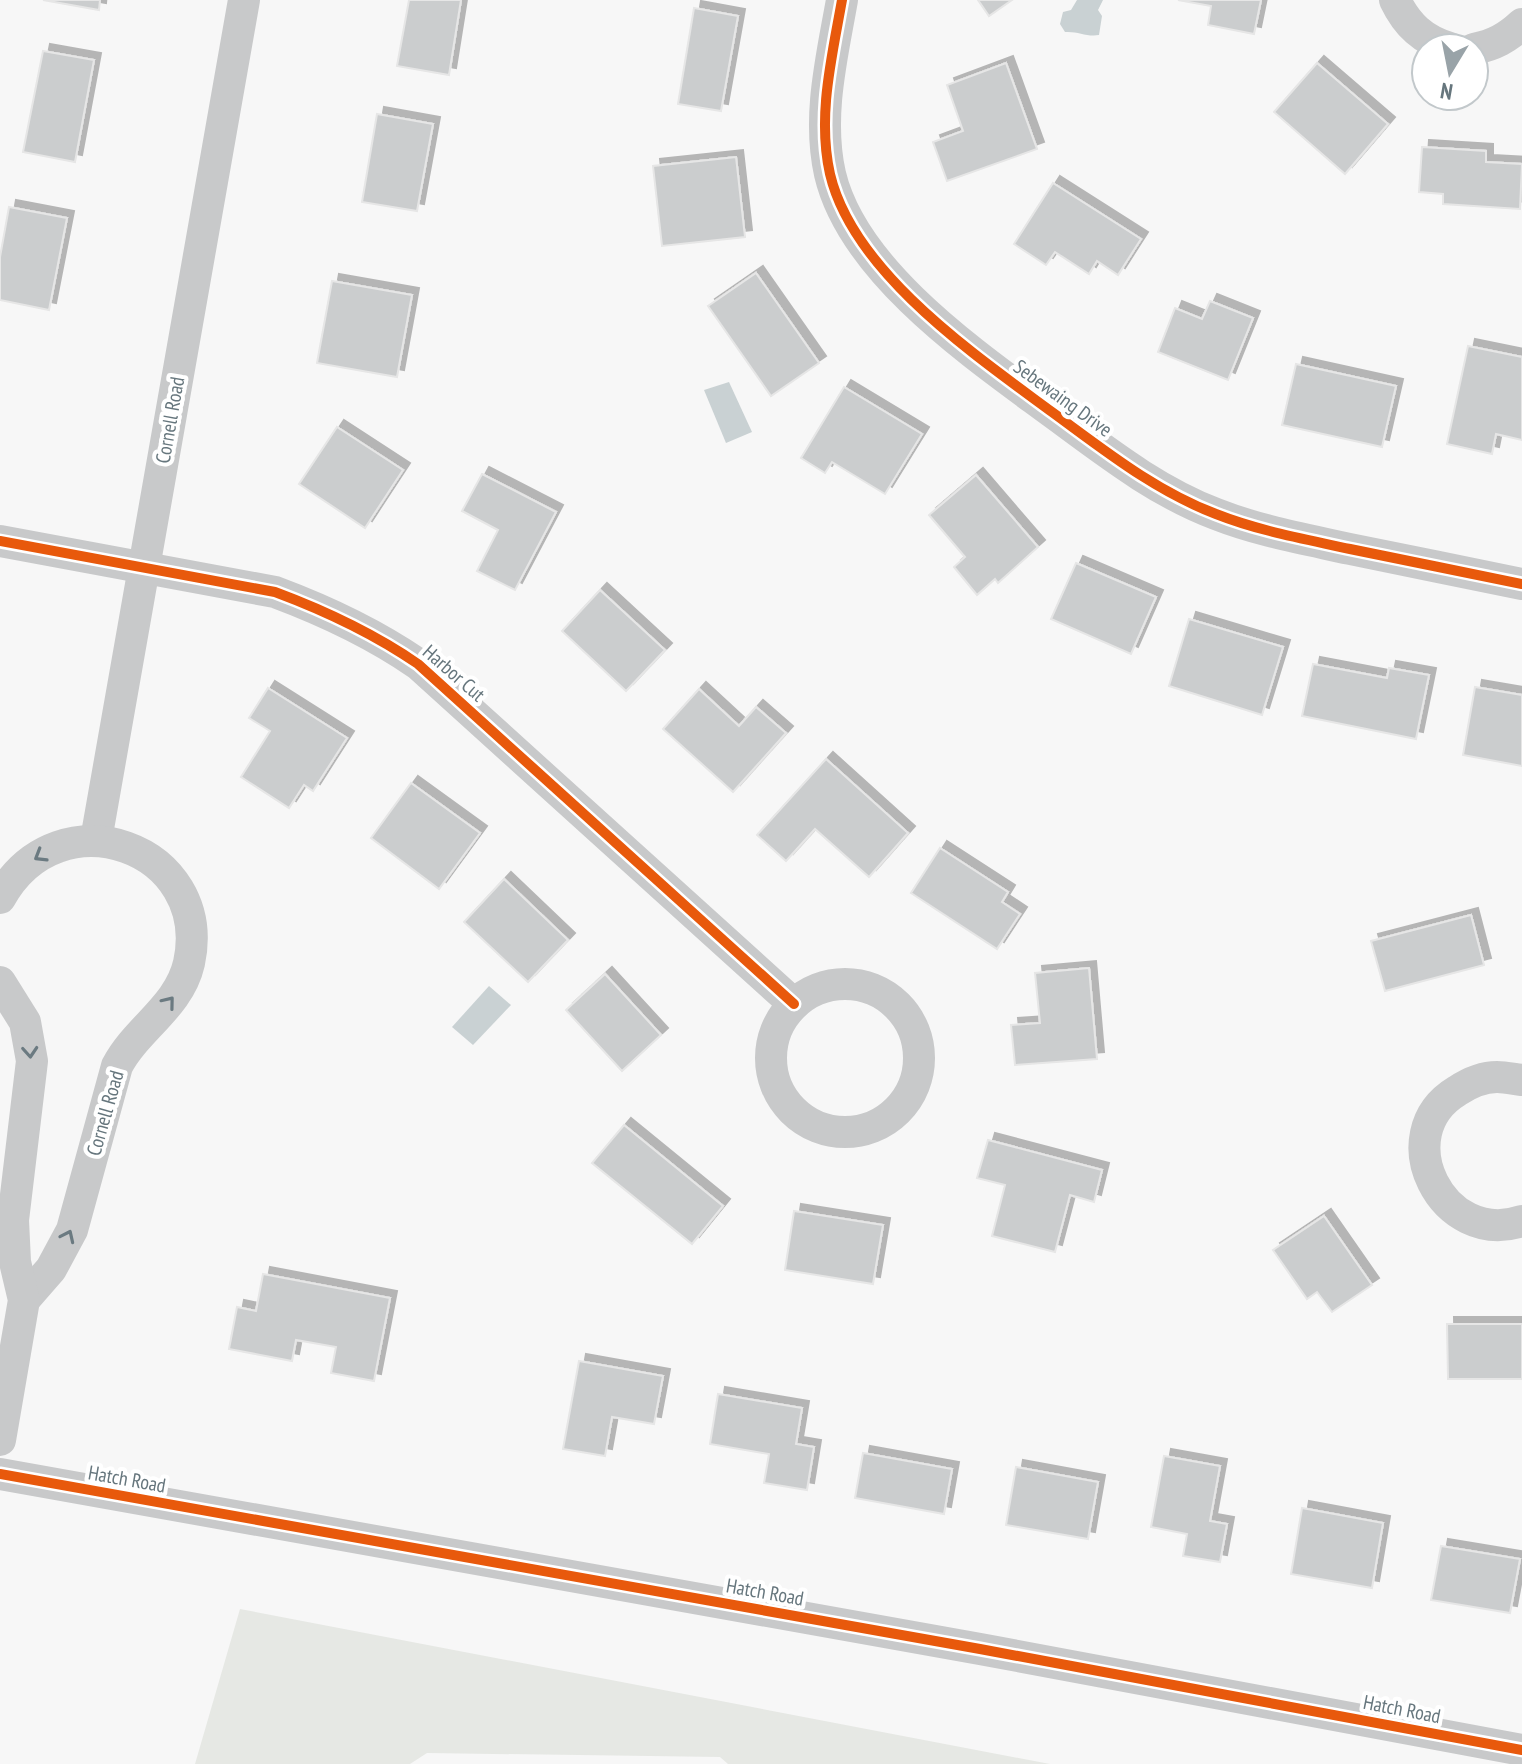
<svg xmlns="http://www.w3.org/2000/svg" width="1522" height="1764" font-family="'PT Sans Narrow',sans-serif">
	<defs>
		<filter id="shadow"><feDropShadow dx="7" dy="-7" stdDeviation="0" flood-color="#0004"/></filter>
	</defs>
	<rect width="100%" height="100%" fill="#f7f7f7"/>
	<path fill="#e6e8e4" d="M240 1609 1050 1764H728L720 1757 427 1753 410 1764H195Z"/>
	<g fill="#c9d1d3">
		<path d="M1077 0H1103L1098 10 1102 16 1099 35C1086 37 1078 31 1065 32L1060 24 1063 12 1071 10Z"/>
		<path d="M729 382 752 432 726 443 704 390Z"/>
		<path d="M489 986 511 1005 473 1045 452 1027Z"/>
	</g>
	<g fill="#cbcdce" stroke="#e6e6e6" stroke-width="2" filter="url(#shadow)">
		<path d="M43 0H100L99 10Z"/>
		<path d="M409 0H461L449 75 397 66Z"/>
		<path d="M978 0H1012L989 16Z"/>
		<path d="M1178 0H1261L1254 34 1208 25 1211 6Z"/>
		<path d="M694 8 738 16 721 111 678 104Z"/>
		<path d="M43 51 94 60 75 162 23 152Z"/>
		<path d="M1006 63 1037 149 947 181 933 142 963 131 947 85Z"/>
		<path d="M1317 63 1388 124 1345 174 1274 112Z"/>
		<path d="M377 114 433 124 417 211 362 202Z"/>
		<path d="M1422 147 1486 151V162L1522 164 1520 209 1443 204V194L1419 192Z"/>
		<path d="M736 157 745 237 662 246 653 166Z"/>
		<path d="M1053 183 1141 239 1118 275 1097 261 1089 274 1055 252 1046 265 1014 244Z"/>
		<path d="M9 207 67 218 49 310 0 300V257Z"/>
		<path d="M756 273 819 363 771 396 708 306Z"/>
		<path d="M332 281 412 295 397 377 317 363Z"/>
		<path d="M1210 301 1253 318 1228 380 1158 352 1175 308 1202 319Z"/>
		<path d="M1468 346 1522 357V440L1496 434 1492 454 1447 444Z"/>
		<path d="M1296 364 1396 386 1382 447 1282 425Z"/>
		<path d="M844 387 922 434 885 494 832 462 825 473 801 458Z"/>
		<path d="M337 427 403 470 365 528 299 484Z"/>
		<path d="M482 474 556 512 515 590 477 571 498 530 462 511Z"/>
		<path d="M976 475 1038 547 998 583 995 579 977 595 954 567 965 557 929 515Z"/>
		<path d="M1076 563 1156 597 1131 654 1051 619Z"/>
		<path d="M600 590 665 650 626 691 562 631Z"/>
		<path d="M1189 619 1283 647 1262 715 1169 686Z"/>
		<path d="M1313 664 1387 678 1389 668 1429 675 1416 739 1302 716Z"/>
		<path d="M1475 687 1522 695V766L1463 755Z"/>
		<path d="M268 688 347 738 313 791 304 785 289 808 241 777 270 731 249 718Z"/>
		<path d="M699 689 739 726 756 707 786 733 733 792 663 729Z"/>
		<path d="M826 759 908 833 869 877 815 829 786 861 757 835Z"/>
		<path d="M411 783 480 833 439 889 371 838Z"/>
		<path d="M940 848 1008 892 1002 902 1020 914 997 949 911 893Z"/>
		<path d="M504 879 568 940 528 982 464 922Z"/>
		<path d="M1471 915 1484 965 1385 991 1371 941Z"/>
		<path d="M1089 968 1097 1059 1015 1065 1011 1025 1040 1023 1035 973Z"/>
		<path d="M605 974 661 1035 622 1071 566 1010Z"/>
		<path d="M624 1125 723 1206 692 1244 592 1163Z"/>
		<path d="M988 1140 1102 1170 1094 1202 1070 1195 1055 1252 992 1236 1005 1185 977 1178Z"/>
		<path d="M794 1211 883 1225 873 1284 785 1270Z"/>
		<path d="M1324 1216 1372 1285 1332 1312 1317 1292 1307 1299 1273 1250Z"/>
		<path d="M263 1274 390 1298 374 1381 331 1373 336 1347 296 1340 292 1361 229 1349 237 1307 256 1311Z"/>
		<path d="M1447 1324H1522V1379H1448Z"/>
		<path d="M579 1361 663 1376 654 1424 612 1417 605 1456 563 1449Z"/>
		<path d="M718 1394 802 1408 796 1444 814 1447 807 1490 764 1483 769 1454 710 1444Z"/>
		<path d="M863 1453 952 1469 944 1514 855 1498Z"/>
		<path d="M1164 1456 1220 1466 1210 1521 1227 1524 1220 1562 1183 1556 1187 1534 1151 1527Z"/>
		<path d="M1016 1467 1098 1482 1088 1539 1006 1525Z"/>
		<path d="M1302 1508 1383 1523 1372 1588 1291 1574Z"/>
		<path d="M1441 1546 1520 1559 1510 1613 1431 1600Z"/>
	</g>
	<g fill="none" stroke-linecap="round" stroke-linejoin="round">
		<g stroke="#c8c9ca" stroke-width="32">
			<path d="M842 0C832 57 817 116 830 174 853 272 975 355 1052 412 1104 450 1155 491 1216 514 1259 531 1305 539 1350 549 1407 561 1465 572 1522 584"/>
			<path d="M1395 0C1407 25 1423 40 1450 48"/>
			<path d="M1474 49C1494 45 1507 38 1522 24"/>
			<path d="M0 541 275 592C326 611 373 633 418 664L794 1004"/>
			<path d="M96 840 244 0"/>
			<path d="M0 898C59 791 214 848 189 963 179 1007 137 1028 117 1066L72 1230 51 1269 24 1300"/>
			<path d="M0 982 25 1022 32 1061 13 1220 15 1262 24 1300 0 1440"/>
			<circle cx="845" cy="1058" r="74"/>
			<path d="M1522 1080C1514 1079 1505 1077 1497 1077 1482 1077 1469 1083 1457 1091 1386 1134 1442 1248 1522 1221"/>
			<path d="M0 1474 980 1649 1522 1750"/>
		</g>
		<defs>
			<g id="cycleway">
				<path d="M842 0C832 57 817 116 830 174 853 272 975 355 1052 412 1104 450 1155 491 1216 514 1259 531 1305 539 1350 549 1407 561 1465 572 1522 584"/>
				<path d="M0 541 275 592C326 611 373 633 418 664L794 1004"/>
				<path d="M0 1474 980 1649 1522 1750"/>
			</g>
		</defs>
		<use href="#cycleway" stroke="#fff" stroke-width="15"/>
		<use href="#cycleway" stroke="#e8590c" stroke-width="10"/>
	</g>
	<defs><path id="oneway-chevron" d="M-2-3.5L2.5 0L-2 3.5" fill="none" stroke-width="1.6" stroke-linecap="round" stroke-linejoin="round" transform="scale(2)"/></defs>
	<g stroke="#6b7a81">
		<use href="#oneway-chevron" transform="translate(40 856) rotate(149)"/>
		<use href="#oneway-chevron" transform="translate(169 1002) rotate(-51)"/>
		<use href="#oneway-chevron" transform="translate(30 1052) rotate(86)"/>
		<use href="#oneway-chevron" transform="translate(68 1236) rotate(-65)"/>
	</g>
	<g text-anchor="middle" stroke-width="8" stroke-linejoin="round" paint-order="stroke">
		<g font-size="20" fill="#66767d" stroke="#fff">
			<text transform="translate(1063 398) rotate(36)" y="7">Sebewaing Drive</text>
			<text transform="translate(170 420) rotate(-80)" y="7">Cornell Road</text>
			<text transform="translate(454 673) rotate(41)" y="7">Harbor Cut</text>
			<text transform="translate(105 1113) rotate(-74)" y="7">Cornell Road</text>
			<text transform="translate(127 1479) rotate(10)" y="7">Hatch Road</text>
			<text transform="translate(765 1592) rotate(10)" y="7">Hatch Road</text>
			<text transform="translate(1402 1709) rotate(11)" y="7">Hatch Road</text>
		</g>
	</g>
	<g transform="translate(1450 72) rotate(190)"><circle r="38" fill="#ffffff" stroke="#c2c8cb" stroke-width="2"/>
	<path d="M0-6L14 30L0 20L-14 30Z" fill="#99a3a8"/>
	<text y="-12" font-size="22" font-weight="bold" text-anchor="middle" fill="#66767d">N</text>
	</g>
</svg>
